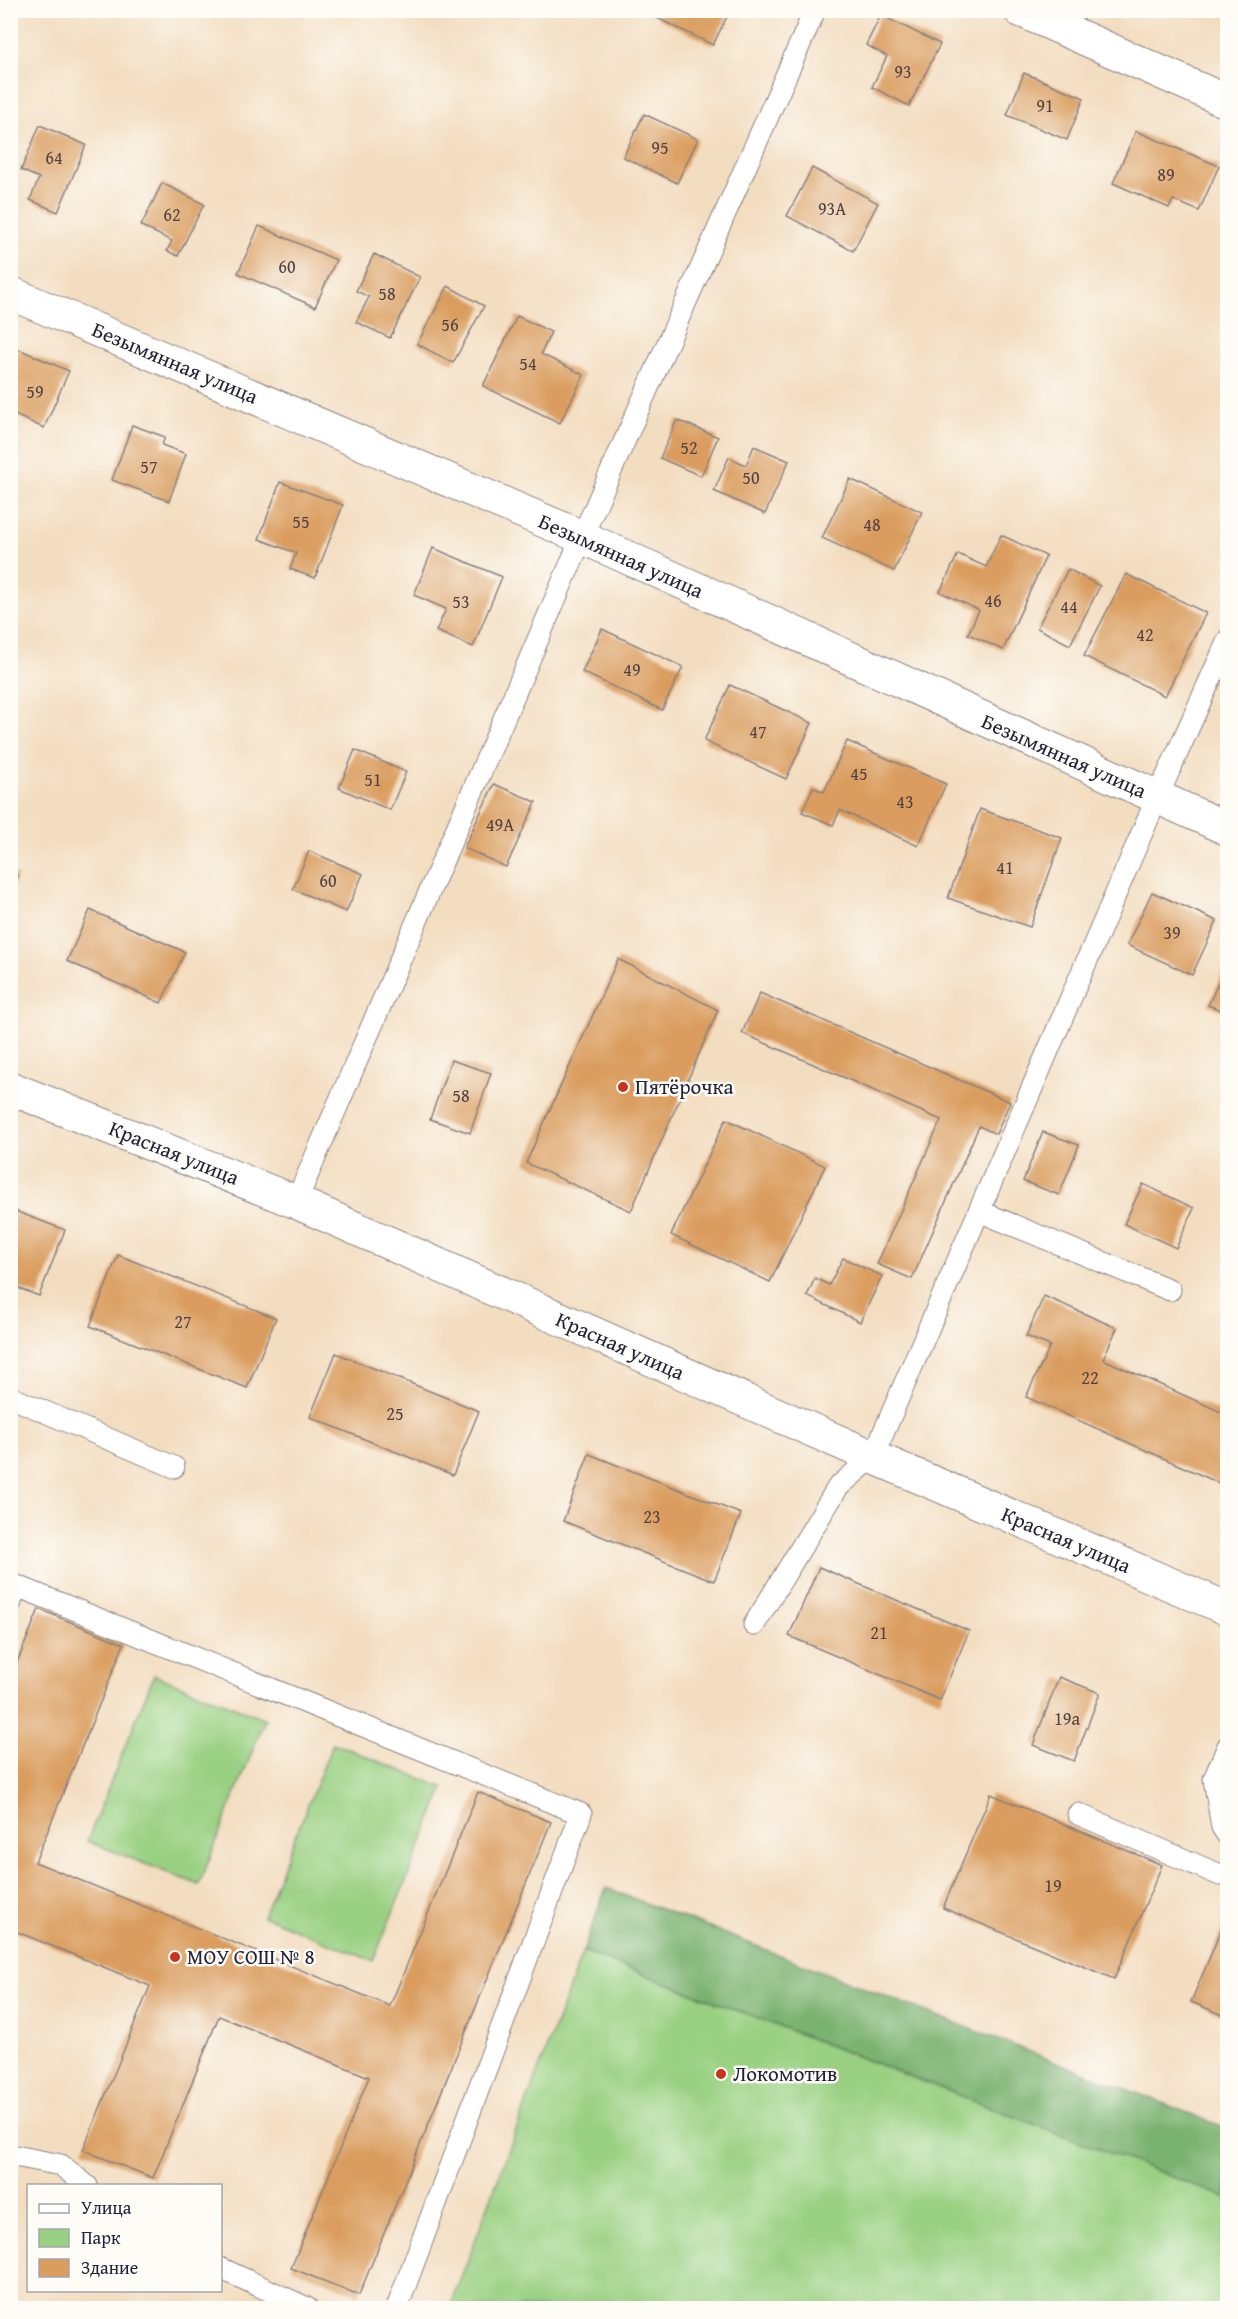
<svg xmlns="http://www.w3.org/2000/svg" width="1238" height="2319" font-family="'Gentium Book Plus',serif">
	<rect width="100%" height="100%" fill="#fdfcf7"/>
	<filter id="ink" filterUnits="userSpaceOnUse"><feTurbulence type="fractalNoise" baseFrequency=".0167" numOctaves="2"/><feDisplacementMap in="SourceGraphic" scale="12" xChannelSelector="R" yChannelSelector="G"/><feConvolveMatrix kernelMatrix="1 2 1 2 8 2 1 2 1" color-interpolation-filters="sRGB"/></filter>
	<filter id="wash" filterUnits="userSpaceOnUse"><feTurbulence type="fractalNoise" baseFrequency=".008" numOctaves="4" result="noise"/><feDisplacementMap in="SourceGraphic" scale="24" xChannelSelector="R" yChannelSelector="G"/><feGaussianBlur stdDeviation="1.35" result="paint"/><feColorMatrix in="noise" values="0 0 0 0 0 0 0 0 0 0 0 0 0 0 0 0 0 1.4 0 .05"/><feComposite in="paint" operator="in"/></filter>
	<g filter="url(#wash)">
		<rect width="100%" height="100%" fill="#f3ddc0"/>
		<g fill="#99d081" stroke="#5e795e" stroke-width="1.5">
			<path d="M154 1675 265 1719 199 1885 87 1841Z"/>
			<path d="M333 1743 444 1788 373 1961 263 1916Z"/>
			<path d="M583 1951 1227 2198V2308H450Z"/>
		</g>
		<path fill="#7ab26f" stroke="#4e6a55" stroke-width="1.5" d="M606 1888 1227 2128V2198L583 1951Z"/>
		<g id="blocks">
			<g fill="#da9d5e">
				<path d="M660 10H730L713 45 657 18Z"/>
				<path d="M881 15 940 44 909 106 872 87 887 56 866 45Z"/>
				<path d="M1024 73 1084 98 1067 140 1007 115Z"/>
				<path d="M644 114 698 139 677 183 623 157Z"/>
				<path d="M40 125 86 145 58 212 30 200 39 178 21 170Z"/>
				<path d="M1136 131 1219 166 1199 211 1173 200 1169 208 1113 183Z"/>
				<path d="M812 168 878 203 853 251 787 216Z"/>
				<path d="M162 183 204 204 178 256 167 251 172 241 141 226Z"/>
				<path d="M259 226 336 260 315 307 238 273Z"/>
				<path d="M374 254 420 277 390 338 356 322 369 297 356 291Z"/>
				<path d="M448 286 484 306 453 363 417 344Z"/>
				<path d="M517 316 551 332 541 354 584 375 560 423 483 386Z"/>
				<path d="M16 348 69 371 44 428 10 413V360Z"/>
				<path d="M677 420 718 437 701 476 660 458Z"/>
				<path d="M132 425 165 437 162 445 186 454 169 501 112 480Z"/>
				<path d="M754 446 789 461 765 514 714 491 729 457 746 465Z"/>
				<path d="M850 479 922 512 894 571 822 538Z"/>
				<path d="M280 482 343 505 315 578 290 569 296 553 259 539Z"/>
				<path d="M1001 535 1046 556 1003 650 968 634 979 610 940 592 958 554 986 567Z"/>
				<path d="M433 548 502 577 473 647 436 631 446 609 414 595Z"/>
				<path d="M1068 569 1100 586 1070 645 1037 628Z"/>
				<path d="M1126 574 1206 613 1165 696 1084 656Z"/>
				<path d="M602 629 683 667 662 710 582 672Z"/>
				<path d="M730 685 812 723 786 779 704 741Z"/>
				<path d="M847 741 946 784 918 846 840 810 833 825 802 812 813 787 824 792Z"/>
				<path d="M355 750 406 772 390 810 339 788Z"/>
				<path d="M494 784 536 802 506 867 464 848Z"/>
				<path d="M980 809 1062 838 1030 927 948 898Z"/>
				<path d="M309 851 363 874 346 912 293 889Z"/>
				<path d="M10 872 18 876 10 894Z"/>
				<path d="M1152 892 1217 921 1192 975 1127 945Z"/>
				<path d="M90 910 185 952 161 1003 67 961Z"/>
				<path d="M618 959 718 1010 631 1211 526 1163Z"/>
				<path d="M1228 962V1013L1208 1005Z"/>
				<path d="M760 993 1010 1102 996 1134 979 1126 912 1279 877 1264 941 1120 742 1033Z"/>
				<path d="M451 1060 491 1073 470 1133 430 1119Z"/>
				<path d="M726 1119 825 1166 770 1282 671 1235Z"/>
				<path d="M1043 1132 1079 1145 1059 1195 1023 1181Z"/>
				<path d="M1143 1184 1194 1208 1176 1248 1124 1224Z"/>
				<path d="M10 1209 65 1230 39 1296 10 1285Z"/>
				<path d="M118 1255 276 1318 247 1388 90 1326Z"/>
				<path d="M843 1258 882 1276 860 1322 807 1296 815 1278 829 1285Z"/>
				<path d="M1044 1296 1117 1328 1103 1359 1228 1415V1487L1026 1397 1050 1346 1026 1336Z"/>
				<path d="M336 1353 479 1411 453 1475 310 1417Z"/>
				<path d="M589 1454 741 1514 714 1581 563 1521Z"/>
				<path d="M819 1567 969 1631 940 1700 789 1636Z"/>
				<path d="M39 1609 124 1644 35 1862 390 2006 478 1792 551 1822 359 2295 291 2268 369 2077 219 2016 153 2178 83 2150 150 1986 10 1929V1680Z"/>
				<path d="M1059 1677 1100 1693 1074 1761 1033 1745Z"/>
				<path d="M991 1794 1162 1865 1114 1979 943 1908Z"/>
				<path d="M1227 1916H1228V2017L1191 2002Z"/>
			</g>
		</g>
	</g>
	<g filter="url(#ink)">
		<use href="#blocks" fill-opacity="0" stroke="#8a807e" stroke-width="1.5"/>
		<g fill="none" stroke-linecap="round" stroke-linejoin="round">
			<defs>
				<g id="lane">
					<path d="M296 1202 582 537 815 10"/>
					<path d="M979 1211 1170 1290"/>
					<path d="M10 1397 174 1467"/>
					<path d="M10 1604 17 1586 581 1814 397 2308"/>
					<path d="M754 1625 838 1487 873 1457 1157 798 1228 640"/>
					<path d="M1228 1746 1214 1779 1222 1827 1228 1836"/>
					<path d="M1078 1814 1220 1875 1228 1872"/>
					<path d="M10 2155 61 2165 87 2186"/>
					<path d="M220 2268 307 2308"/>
				</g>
				<g id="street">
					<path d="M1020 10 1228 102"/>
					<path d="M10 293 582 537 1228 829"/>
				</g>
				<path id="secondary" d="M10 1088 296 1202 873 1457 1228 1609"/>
			</defs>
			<use href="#lane" stroke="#8a807e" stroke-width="23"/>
			<use href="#street" stroke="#8a807e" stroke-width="35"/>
			<use href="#secondary" stroke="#8a807e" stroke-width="35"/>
			<use href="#lane" stroke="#fff" stroke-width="21"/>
			<use href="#street" stroke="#fff" stroke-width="33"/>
			<use href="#secondary" stroke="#fff" stroke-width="33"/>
		</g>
	</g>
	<g fill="#c8321e" stroke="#fdfcf7" stroke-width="2">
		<circle cx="623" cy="1087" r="6"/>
		<circle cx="175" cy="1957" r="6"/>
		<circle cx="721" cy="2074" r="6"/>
	</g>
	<g text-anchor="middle" stroke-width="5" stroke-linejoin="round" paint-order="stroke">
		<g font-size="18" fill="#504144">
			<text x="903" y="78">93</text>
			<text x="1045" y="112">91</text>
			<text x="660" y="154">95</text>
			<text x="54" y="164">64</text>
			<text x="1166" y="181">89</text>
			<text x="832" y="215">93А</text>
			<text x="172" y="221">62</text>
			<text x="287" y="273">60</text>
			<text x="387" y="300">58</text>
			<text x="450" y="331">56</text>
			<text x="528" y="370">54</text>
			<text x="35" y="398">59</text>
			<text x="689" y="454">52</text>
			<text x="149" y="473">57</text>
			<text x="751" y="484">50</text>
			<text x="301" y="528">55</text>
			<text x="872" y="531">48</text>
			<text x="993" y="607">46</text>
			<text x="461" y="608">53</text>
			<text x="1069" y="613">44</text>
			<text x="1145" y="641">42</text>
			<text x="632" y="676">49</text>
			<text x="758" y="738">47</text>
			<text x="859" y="780">45</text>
			<text x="373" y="786">51</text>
			<text x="905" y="808">43</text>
			<text x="500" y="831">49А</text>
			<text x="1005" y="874">41</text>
			<text x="328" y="887">60</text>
			<text x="1172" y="939">39</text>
			<text x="461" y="1102">58</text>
			<text x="183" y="1328">27</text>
			<text x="1090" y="1384">22</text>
			<text x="395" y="1420">25</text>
			<text x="652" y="1523">23</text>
			<text x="879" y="1639">21</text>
			<text x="1067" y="1725">19а</text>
			<text x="1053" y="1892">19</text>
		</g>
		<g font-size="21" fill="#22223b" stroke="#fdfcf7">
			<text transform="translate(175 363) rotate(23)" y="7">Безымянная улица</text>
			<text transform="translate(621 556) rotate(24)" y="7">Безымянная улица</text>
			<text transform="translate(1064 756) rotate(24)" y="7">Безымянная улица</text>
			<text transform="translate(174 1153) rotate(22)" y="7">Красная улица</text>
			<text transform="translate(620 1346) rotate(24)" y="7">Красная улица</text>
			<text transform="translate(1066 1540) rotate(23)" y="7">Красная улица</text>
		</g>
		<g font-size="21" fill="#22223b" stroke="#fdfcf7" text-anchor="start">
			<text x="635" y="1094">Пятёрочка</text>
			<text x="187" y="1964">МОУ СОШ № 8</text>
			<text x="733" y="2081">Локомотив</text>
		</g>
	</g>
	<rect width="1238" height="2319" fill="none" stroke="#fdfcf7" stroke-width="36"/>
	<rect x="27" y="2184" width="195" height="108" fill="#fdfcf7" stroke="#a5a5ac" stroke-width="1.5"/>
	<rect x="39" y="2204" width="30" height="9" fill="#ffffff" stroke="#a5a5ac" stroke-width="1.5"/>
	<text x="81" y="2214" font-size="18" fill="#22223b">Улица</text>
	<rect x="39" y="2229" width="30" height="18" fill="#99d081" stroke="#a5a5ac" stroke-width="1.5"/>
	<text x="81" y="2244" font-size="18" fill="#22223b">Парк</text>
	<rect x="39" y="2259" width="30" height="18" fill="#da9d5e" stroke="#a5a5ac" stroke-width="1.5"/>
	<text x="81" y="2274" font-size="18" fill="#22223b">Здание</text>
</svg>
